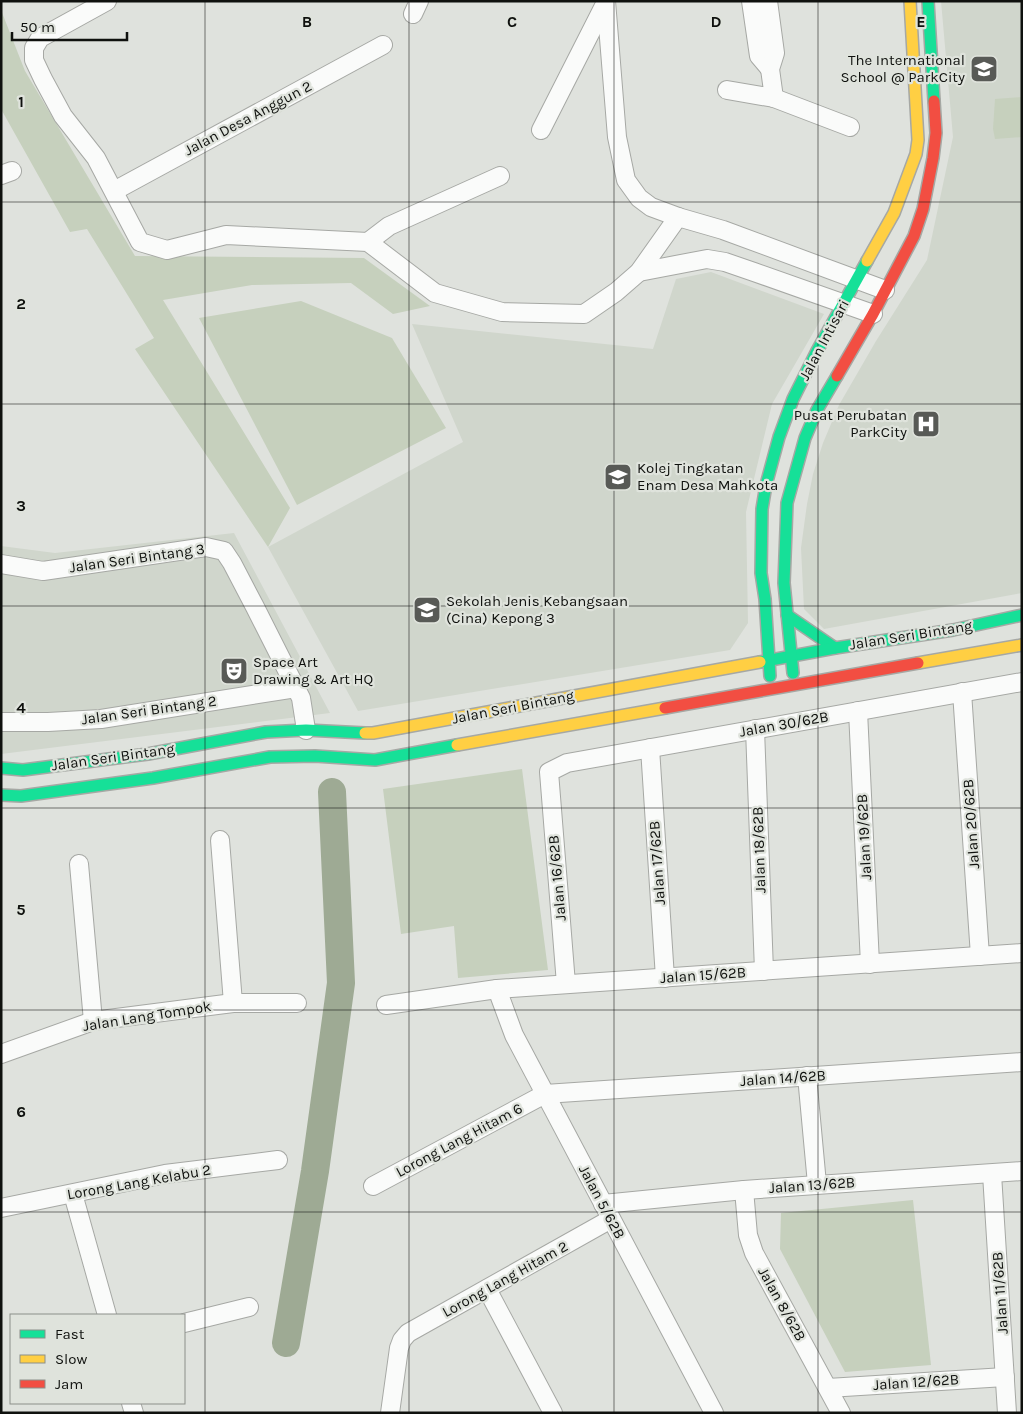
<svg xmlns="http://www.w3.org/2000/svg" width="1023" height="1414" font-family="Karla,sans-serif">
	<rect width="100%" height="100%" fill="#dfe2dd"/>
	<g fill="#d0d6cc">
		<path d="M941 1H1022V593L824 629 804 609 801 548 807 504 813 474 823 443 839 405 876 341 927 260 953 137Z"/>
		<path d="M711 272 824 314 772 404 746 512 748 623 730 650 358 711 268 547 463 442 412 324 653 349 676 279Z"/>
		<path d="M234 533 330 713 1 754V546L55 553Z"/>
	</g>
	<g fill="#c6d0bd">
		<path d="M1 10 25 71 135 256 364 258 430 306 393 314 351 283 252 285 163 300 290 508 268 547 135 349 154 338 87 229 70 232 1 109Z"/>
		<path d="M1022 97V137L995 139 993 129 995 99Z"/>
		<path d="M301 301 392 338 446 428 297 505 199 318Z"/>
		<path d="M522 769 548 970 458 978 454 926 401 934 383 789Z"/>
		<path d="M913 1200 931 1365 845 1372 780 1249 781 1213Z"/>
	</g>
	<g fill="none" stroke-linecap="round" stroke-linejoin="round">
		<path stroke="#9eaa94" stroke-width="28" d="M286 1343 315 1171 341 983 332 792"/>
		<defs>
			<g id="street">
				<path d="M107 1 40 38 34 48V60L43 79 63 116 96 158 140 242 167 250 226 235 368 242 435 293 502 312 584 314 616 292 639 272 678 217 651 207 639 198 626 180 617 137 606 1"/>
				<path d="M751 1 759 56 770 69"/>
				<path d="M768 1 775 53 770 69 774 98"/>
				<path d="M413 14 419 1"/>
				<path d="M727 90 774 98 850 127"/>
				<path d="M541 130 606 2"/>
				<path d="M1 175 12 171"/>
				<path d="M114 191 383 45"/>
				<path d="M678 217 723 230 885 290"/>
				<path d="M368 242 389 226 500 176"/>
				<path d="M639 272 707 259 725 262 754 272 873 314"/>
				<path d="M1 564 43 571 206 547 224 551 232 563 255 607 301 698 306 730"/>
				<path d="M962 692 980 956"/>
				<path d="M858 711 870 964"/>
				<path d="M1 722H48L101 719 296 688"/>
				<path d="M755 729 764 971"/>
				<path d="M650 748 665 978"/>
				<path d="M220 840 233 1003"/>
				<path d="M79 864 93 1021"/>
				<path d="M566 984 549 772 567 763 1022 682"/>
				<path d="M497 989 514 1035 714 1413"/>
				<path d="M386 1005 497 989 1022 953"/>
				<path d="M1 1054 93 1021 233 1003H297"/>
				<path d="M807 1076 817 1184"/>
				<path d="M992 1174 1007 1413"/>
				<path d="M373 1186 545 1094 1022 1062"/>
				<path d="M744 1190 748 1235 754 1253 841 1413"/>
				<path d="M73 1194 107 1315"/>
				<path d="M603 1204 744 1190 1022 1171"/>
				<path d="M1 1208 165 1174 278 1160"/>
				<path d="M487 1289 553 1413"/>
				<path d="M184 1323 249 1307"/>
				<path d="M828 1388 1005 1377"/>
				<path d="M131 1403 134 1413"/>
				<path d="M390 1413 399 1348 402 1340 408 1333 611 1219"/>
			</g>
			<g id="fast">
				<path d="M928 1 934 101"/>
				<path d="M787 615 835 648"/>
				<path d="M760 662 835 648 953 630 1022 615"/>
				<path d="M793 673 784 583 787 503 805 438 817 410 837 376"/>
				<path d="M770 676 765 599 761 573 762 509 766 485 779 437 793 399 817 351 867 261"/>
				<path d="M1 768 23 770 148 754 266 732 306 730 365 733"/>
				<path d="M1 795 21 796 153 778 270 757 315 756 375 760 457 745"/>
			</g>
			<g id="slow">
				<path d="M867 261 894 213 916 154 918 140 910 1"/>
				<path d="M918 663 1022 645"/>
				<path d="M365 733H373L760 662"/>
				<path d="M457 745 665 708"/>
			</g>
			<g id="jam">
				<path d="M837 376 873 314 914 236 923 209 933 158 936 133 934 101"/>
				<path d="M665 708 918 663"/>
			</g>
		</defs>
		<use href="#street" stroke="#a6a8a4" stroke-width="20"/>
		<use href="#fast" stroke="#a6a8a4" stroke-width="14"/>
		<use href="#slow" stroke="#a6a8a4" stroke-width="14"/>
		<use href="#jam" stroke="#a6a8a4" stroke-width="14"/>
		<use href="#street" stroke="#fafbfa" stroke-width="18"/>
		<use href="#fast" stroke="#16e098" stroke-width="11"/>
		<use href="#slow" stroke="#ffcf43" stroke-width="11"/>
		<use href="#jam" stroke="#f24e42" stroke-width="11"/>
	</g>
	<path fill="none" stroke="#0f110e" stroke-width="1" stroke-opacity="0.55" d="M205 1V1413M409 1V1413M614 1V1413M818 1V1413M1 202H1022M1 404H1022M1 606H1022M1 808H1022M1 1010H1022M1 1212H1022"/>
	<defs>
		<symbol id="school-square" viewBox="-11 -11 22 22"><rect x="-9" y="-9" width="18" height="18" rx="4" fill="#585a56" stroke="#dfe3dc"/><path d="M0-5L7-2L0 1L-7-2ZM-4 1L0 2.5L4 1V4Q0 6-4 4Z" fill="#fff"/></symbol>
		<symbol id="hospital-square" viewBox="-11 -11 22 22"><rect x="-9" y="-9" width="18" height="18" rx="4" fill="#585a56" stroke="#dfe3dc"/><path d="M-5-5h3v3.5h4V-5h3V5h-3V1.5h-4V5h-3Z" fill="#fff"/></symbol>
		<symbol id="theatre-square" viewBox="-11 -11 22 22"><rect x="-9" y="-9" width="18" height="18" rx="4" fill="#585a56" stroke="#dfe3dc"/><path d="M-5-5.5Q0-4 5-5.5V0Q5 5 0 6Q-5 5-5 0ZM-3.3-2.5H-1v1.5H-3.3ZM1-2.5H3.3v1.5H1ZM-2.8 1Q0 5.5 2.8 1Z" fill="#fff"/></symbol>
	</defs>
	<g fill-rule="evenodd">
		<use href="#school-square" x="968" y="53" width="32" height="32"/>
		<use href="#hospital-square" x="910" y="408" width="32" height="32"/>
		<use href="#school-square" x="602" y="461" width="32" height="32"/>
		<use href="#school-square" x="411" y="594" width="32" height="32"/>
		<use href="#theatre-square" x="218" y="655" width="32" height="32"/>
	</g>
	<g text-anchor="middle" stroke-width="4.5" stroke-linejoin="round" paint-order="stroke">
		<g font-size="15" fill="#0f110e" stroke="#dfe3dc" text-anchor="start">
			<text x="965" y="65" text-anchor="end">The International<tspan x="965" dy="17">School @ ParkCity</tspan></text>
			<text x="907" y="420" text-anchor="end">Pusat Perubatan<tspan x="907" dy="17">ParkCity</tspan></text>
			<text x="637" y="473">Kolej Tingkatan<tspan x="637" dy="17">Enam Desa Mahkota</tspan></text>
			<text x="446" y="606">Sekolah Jenis Kebangsaan<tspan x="446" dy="17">(Cina) Kepong 3</tspan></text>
			<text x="253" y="667">Space Art<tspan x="253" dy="17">Drawing &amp; Art HQ</tspan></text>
		</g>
		<g font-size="15" fill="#0f110e" stroke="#dfe3dc">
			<text transform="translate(248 118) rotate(-28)" y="5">Jalan Desa Anggun 2</text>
			<text transform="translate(824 340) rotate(-62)" y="5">Jalan Intisari</text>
			<text transform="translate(137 558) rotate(-8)" y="5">Jalan Seri Bintang 3</text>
			<text transform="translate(911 635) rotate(-9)" y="5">Jalan Seri Bintang</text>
			<text transform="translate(513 707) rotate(-11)" y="5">Jalan Seri Bintang</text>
			<text transform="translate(149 710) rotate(-8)" y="5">Jalan Seri Bintang 2</text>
			<text transform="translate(784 724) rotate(-10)" y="5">Jalan 30/62B</text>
			<text transform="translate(113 757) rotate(-8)" y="5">Jalan Seri Bintang</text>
			<text transform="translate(971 824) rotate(-94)" y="5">Jalan 20/62B</text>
			<text transform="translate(864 837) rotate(-93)" y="5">Jalan 19/62B</text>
			<text transform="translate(759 850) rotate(-92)" y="5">Jalan 18/62B</text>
			<text transform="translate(657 863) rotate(-94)" y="5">Jalan 17/62B</text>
			<text transform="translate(557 878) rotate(-95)" y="5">Jalan 16/62B</text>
			<text transform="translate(703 975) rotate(-4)" y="5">Jalan 15/62B</text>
			<text transform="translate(147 1016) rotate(-9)" y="5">Jalan Lang Tompok</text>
			<text transform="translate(783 1078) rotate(-4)" y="5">Jalan 14/62B</text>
			<text transform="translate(459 1140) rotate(-28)" y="5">Lorong Lang Hitam 6</text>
			<text transform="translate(139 1182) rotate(-10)" y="5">Lorong Lang Kelabu 2</text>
			<text transform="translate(812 1185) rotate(-4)" y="5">Jalan 13/62B</text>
			<text transform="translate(602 1202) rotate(62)" y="5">Jalan 5/62B</text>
			<text transform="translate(505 1279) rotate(-29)" y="5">Lorong Lang Hitam 2</text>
			<text transform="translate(1000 1293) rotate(-94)" y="5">Jalan 11/62B</text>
			<text transform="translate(782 1304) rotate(61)" y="5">Jalan 8/62B</text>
			<text transform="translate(916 1382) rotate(-4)" y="5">Jalan 12/62B</text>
		</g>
	</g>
	<g font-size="16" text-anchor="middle" font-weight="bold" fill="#0f110e" stroke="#dfe3dc" stroke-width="4.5" stroke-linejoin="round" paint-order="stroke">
		<text x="307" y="27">B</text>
		<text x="512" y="27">C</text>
		<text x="716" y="27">D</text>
		<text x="921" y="27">E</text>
		<text x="21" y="107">1</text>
		<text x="21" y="309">2</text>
		<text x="21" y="511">3</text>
		<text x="21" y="713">4</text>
		<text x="21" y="915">5</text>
		<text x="21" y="1117">6</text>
	</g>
	<rect width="1023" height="1414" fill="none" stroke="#0f110e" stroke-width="5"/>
	<rect x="10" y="1314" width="175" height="90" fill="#dfe3dc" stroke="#8c8f8a"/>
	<rect x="20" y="1330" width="25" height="8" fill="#16e098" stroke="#8c8f8a"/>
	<text x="55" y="1339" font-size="15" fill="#0f110e">Fast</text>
	<rect x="20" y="1355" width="25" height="8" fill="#ffcf43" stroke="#8c8f8a"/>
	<text x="55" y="1364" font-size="15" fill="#0f110e">Slow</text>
	<rect x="20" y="1380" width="25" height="8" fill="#f24e42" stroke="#8c8f8a"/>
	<text x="55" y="1389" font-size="15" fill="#0f110e">Jam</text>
	<path d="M12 32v8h115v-8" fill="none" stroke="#0f110e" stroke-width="2.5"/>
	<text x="20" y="32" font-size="15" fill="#0f110e" stroke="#dfe3dc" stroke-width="4" paint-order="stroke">50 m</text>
</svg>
